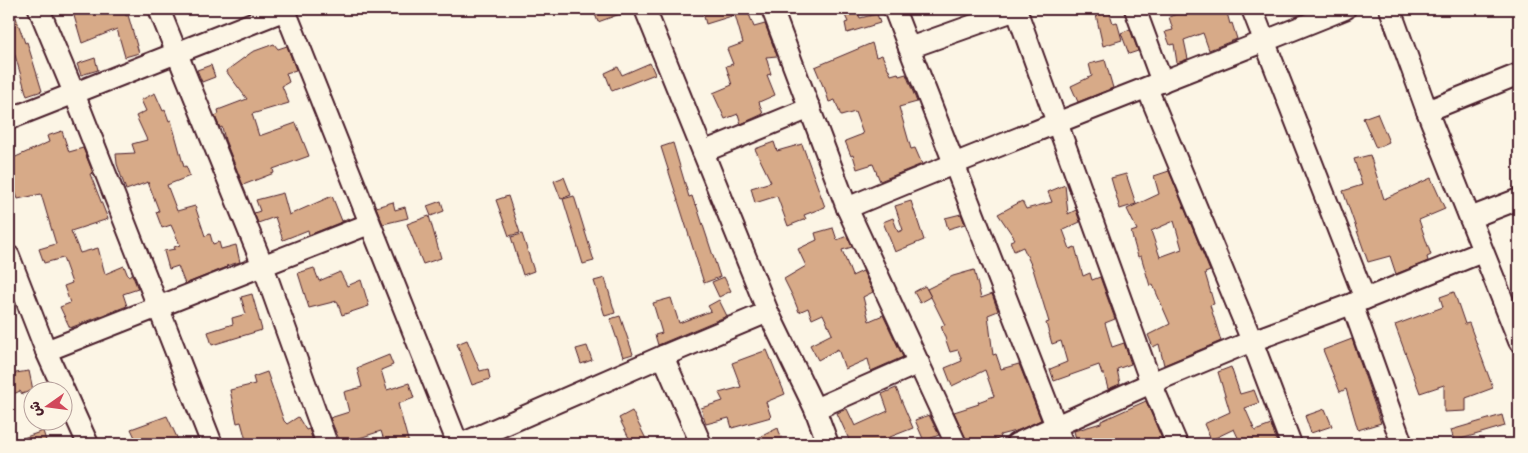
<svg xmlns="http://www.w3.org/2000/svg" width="1528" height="453" font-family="Pangolin,'Playpen Sans Arabic',sans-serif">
	<rect width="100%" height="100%" fill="#fcf5e5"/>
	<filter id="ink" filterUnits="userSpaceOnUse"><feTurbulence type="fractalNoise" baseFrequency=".02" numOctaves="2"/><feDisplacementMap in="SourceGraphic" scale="10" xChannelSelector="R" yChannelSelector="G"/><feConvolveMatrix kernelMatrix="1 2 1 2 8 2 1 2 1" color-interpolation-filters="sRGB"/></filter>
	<g filter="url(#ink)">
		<g fill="#d7aa88" stroke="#4a1f2b" fill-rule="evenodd">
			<path d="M9 9H13L25 43 27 42 42 91 27 96 14 52 12 53 9 44Z"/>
			<path d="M72 9H123L126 16 128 15 139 53 125 57 117 29 82 43Z"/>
			<path d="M593 9H630L631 10 598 22Z"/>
			<path d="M702 9H747L754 27 765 24 777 56 766 57 771 74 767 75 775 95 759 102 763 114 741 124 738 114 725 119 713 93 732 85 726 66 733 64 727 49 743 43 735 15 706 24Z"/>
			<path d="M842 9H856L860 18 877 14 880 23 847 33 845 23 848 22Z"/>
			<path d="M1178 9H1222L1223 14 1227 13 1230 24 1232 23 1237 39 1209 50 1203 33 1184 40 1188 59 1177 63 1174 44 1170 45 1165 32 1173 30 1169 17 1179 13Z"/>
			<path d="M1109 11 1113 23 1117 22 1122 40 1103 46 1096 15Z"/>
			<path d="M1130 29 1138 51 1129 54 1121 33Z"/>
			<path d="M872 43 876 57 882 55 891 75 898 73 899 76 906 74 917 102 899 107 911 149 915 148 922 164 880 181 873 164 857 169 853 155 851 156 845 141 863 134 855 112 841 116 835 100 829 102 824 86H823L815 67Z"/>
			<path d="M274 44 278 49 287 46 296 70 286 73 289 82 282 86 289 103 252 114 259 136 296 123 309 156 273 169 274 173 243 185 225 140 222 127 220 128 215 116 219 114 218 110 247 99 226 71 252 52Z"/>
			<path d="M95 58 98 70 81 75 77 64Z"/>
			<path d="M1105 60 1113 88 1078 102 1071 86 1092 76 1089 64Z"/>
			<path d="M650 63 655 74 612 91 605 73 618 67 622 75Z"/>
			<path d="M211 65 215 77 202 82 197 70Z"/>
			<path d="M155 93 163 111 165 110 169 121 171 120 184 167 186 166 190 176 167 185 177 211 195 206 205 236 210 234 213 244 219 242 221 249 236 245 240 262 226 266 227 267 185 284 178 266 169 269 164 251 175 249 174 247 180 245 171 225 162 228 156 212 159 211 148 182 126 190 117 164 116 154 135 153 132 144 147 140 136 116 146 111 141 100Z"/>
			<path d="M1377 113 1389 142 1376 148 1363 118Z"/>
			<path d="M62 131 69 152 83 148 93 173 90 174 108 219 71 231 80 253 98 248 105 274 124 266 128 276 132 274 138 289 123 294 127 306 70 328 60 307 70 303 64 286 72 283 63 258 44 263 39 249 56 244 41 194 18 199 9 175V160L49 142 47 136Z"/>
			<path d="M774 142 777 151 802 144 825 207 804 215 806 219 788 226 777 196 755 203 751 188 771 182 755 149Z"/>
			<path d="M673 143 689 197 692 196 695 205 696 204 720 277 704 283 661 147Z"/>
			<path d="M1370 155 1384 199 1431 178 1445 209 1419 220 1431 255 1427 257 1428 261 1396 274 1390 256 1368 262 1343 191 1362 185 1354 159Z"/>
			<path d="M1169 171 1210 271 1205 273 1214 304 1210 305 1221 341 1164 365 1159 344 1153 347 1148 335 1170 324 1153 285 1150 286 1141 256 1138 257 1131 232 1137 230 1127 209 1159 194 1154 176ZM1174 221 1182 249 1160 257 1151 231Z"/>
			<path d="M1126 174 1136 204 1120 209 1111 178Z"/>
			<path d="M564 177 571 195 561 199 554 181Z"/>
			<path d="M1065 185 1068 214 1076 210 1080 222 1063 230 1070 249 1075 247 1083 276 1090 273 1092 280 1100 277 1115 319 1105 323 1112 347 1124 343 1131 364 1117 369 1120 384 1108 389 1104 374H1102L1099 365 1054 381 1050 369 1067 362 1061 341 1052 344 1046 323 1049 322 1033 269 1023 247 1014 251 1010 241 1015 239 998 214 1022 201 1026 209 1052 202 1048 192Z"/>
			<path d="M283 193 289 215 332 196 342 221 348 218 349 219 309 235 308 230 283 240 275 217 258 223 254 213 260 211 256 200Z"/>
			<path d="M508 196 520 233 509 236 496 200Z"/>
			<path d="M574 196 594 261 583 264 563 199Z"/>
			<path d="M441 201 444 211 431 216 427 206Z"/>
			<path d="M911 201 924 240 895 252 883 222 893 218 898 232 903 230 895 206Z"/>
			<path d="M393 202 395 210 405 207 408 218 383 224 376 207Z"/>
			<path d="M961 214 965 224 948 229 945 218Z"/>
			<path d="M429 216 441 258 423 264 407 224Z"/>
			<path d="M833 228 837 240 847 236 852 247 842 250 852 276 863 271 873 292 863 297 869 321 883 315 903 357 871 371 868 359 845 369 838 349 818 360 810 345 832 334 823 314 812 319 808 308 799 312 793 297 784 279 806 266 798 249 817 240 815 233Z"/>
			<path d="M522 234 534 271 523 275 511 237Z"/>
			<path d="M314 268 319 281 340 272 347 286 361 280 369 306 342 315 337 301 309 308 298 273Z"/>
			<path d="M974 270 981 298 992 294 998 311 988 315 993 355 996 354 1001 369 1019 364 1041 420 1019 430 1000 435 1001 438 983 444H968L954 412 979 404 978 402 994 396 985 370 952 386 945 368 962 361 958 350 950 352 941 326 945 325 927 289 953 276Z"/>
			<path d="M724 277 731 291 719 297 712 282Z"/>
			<path d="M605 278 615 313 605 316 594 281Z"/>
			<path d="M925 286 931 297 920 303 914 292Z"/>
			<path d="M1454 292 1465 324 1469 323 1493 388 1466 398V411L1444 412V385L1420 393 1395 325 1443 307 1440 297Z"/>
			<path d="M252 294 262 330 212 345 208 332 233 324 232 318 246 314 241 297Z"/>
			<path d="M671 298 679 323 711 311 708 306 719 300 727 316 658 345 655 335 662 333 653 303Z"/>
			<path d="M620 316 633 354 623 357 610 319Z"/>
			<path d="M1352 339 1381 423 1358 430 1346 389 1340 392 1323 350Z"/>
			<path d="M467 340 480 371 488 369 490 379 472 385 457 344Z"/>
			<path d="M587 346 592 360 581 364 576 349Z"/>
			<path d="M767 350 785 394 766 402 771 417 732 428 729 418 706 424 701 408 723 401 719 393 741 387 732 363Z"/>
			<path d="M389 355 393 365 381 370 387 390 409 383 414 398 398 404 409 444H391L389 438 384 440 381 431 341 444 330 418 349 412 344 392 362 387 357 368Z"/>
			<path d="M1231 367 1240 394 1254 390 1259 403 1245 408 1255 431 1271 425 1277 441 1268 444H1241L1234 429 1211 440 1204 424 1230 412 1218 372Z"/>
			<path d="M29 371 33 390 22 394 20 391 9 396V374Z"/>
			<path d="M267 372 284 421 287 424 298 417 306 430 309 429 314 444H247L241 422 237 423 230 390 255 384 253 377Z"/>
			<path d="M896 388 913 428 885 439 887 444H851L837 413 847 409 855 426 888 411 882 394Z"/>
			<path d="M1146 401 1162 439 1161 441 1153 444H1077L1074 431 1101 423V421Z"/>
			<path d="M1325 409 1332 426 1311 433 1305 416Z"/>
			<path d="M632 411 647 441 632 444 619 418Z"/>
			<path d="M929 415 939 435 924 441 915 420Z"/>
			<path d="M1502 415 1505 426 1454 441 1451 430Z"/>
			<path d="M167 416 180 444H138L131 429Z"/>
			<path d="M778 428 783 444H746Z"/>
			<path d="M43 431 47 444H10L9 443Z"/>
		</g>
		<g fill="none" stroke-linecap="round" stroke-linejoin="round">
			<defs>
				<g id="minor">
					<path d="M39 9 74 93 212 444"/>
					<path d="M159 9 263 266 327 444"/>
					<path d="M645 9 768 312 815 409 828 444"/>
					<path d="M772 9 847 208 956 444"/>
					<path d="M894 9 1063 444"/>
					<path d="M1016 9 1151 383 1177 444"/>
					<path d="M1135 9 1162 82"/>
					<path d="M1252 9 1365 299"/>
					<path d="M1390 9 1427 111 1519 341"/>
					<path d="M285 10 458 444"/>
					<path d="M909 48 1016 10"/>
					<path d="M1147 88 1252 341 1291 444"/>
					<path d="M1427 111 1519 74"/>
					<path d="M9 119 288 9"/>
					<path d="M703 152 810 108"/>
					<path d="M847 208C1012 138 1180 76 1345 9"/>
					<path d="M1470 218 1519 199"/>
					<path d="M9 256 46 351 88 444"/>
					<path d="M1352 304 1402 444"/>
					<path d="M46 351 369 224"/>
					<path d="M663 356 701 444"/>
					<path d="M815 409 919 363"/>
					<path d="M461 444 663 356 768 312"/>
					<path d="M1016 444 1151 383 1252 341 1365 299 1482 252"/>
				</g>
			</defs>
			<use href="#minor" stroke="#4a1f2b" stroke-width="24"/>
			<use href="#minor" stroke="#fcf5e5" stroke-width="20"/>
		</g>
	</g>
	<rect width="1528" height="453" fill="none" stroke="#fcf5e5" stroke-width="30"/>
	<rect x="15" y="15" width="1498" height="423" fill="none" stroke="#4a1f2b" stroke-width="2" filter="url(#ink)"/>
	<g transform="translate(48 406) rotate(256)"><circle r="24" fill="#fcf5e5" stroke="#b59f9b"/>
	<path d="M0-4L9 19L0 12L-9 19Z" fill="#d1495b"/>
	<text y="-8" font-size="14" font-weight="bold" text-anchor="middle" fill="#4a1f2b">ش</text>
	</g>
</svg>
